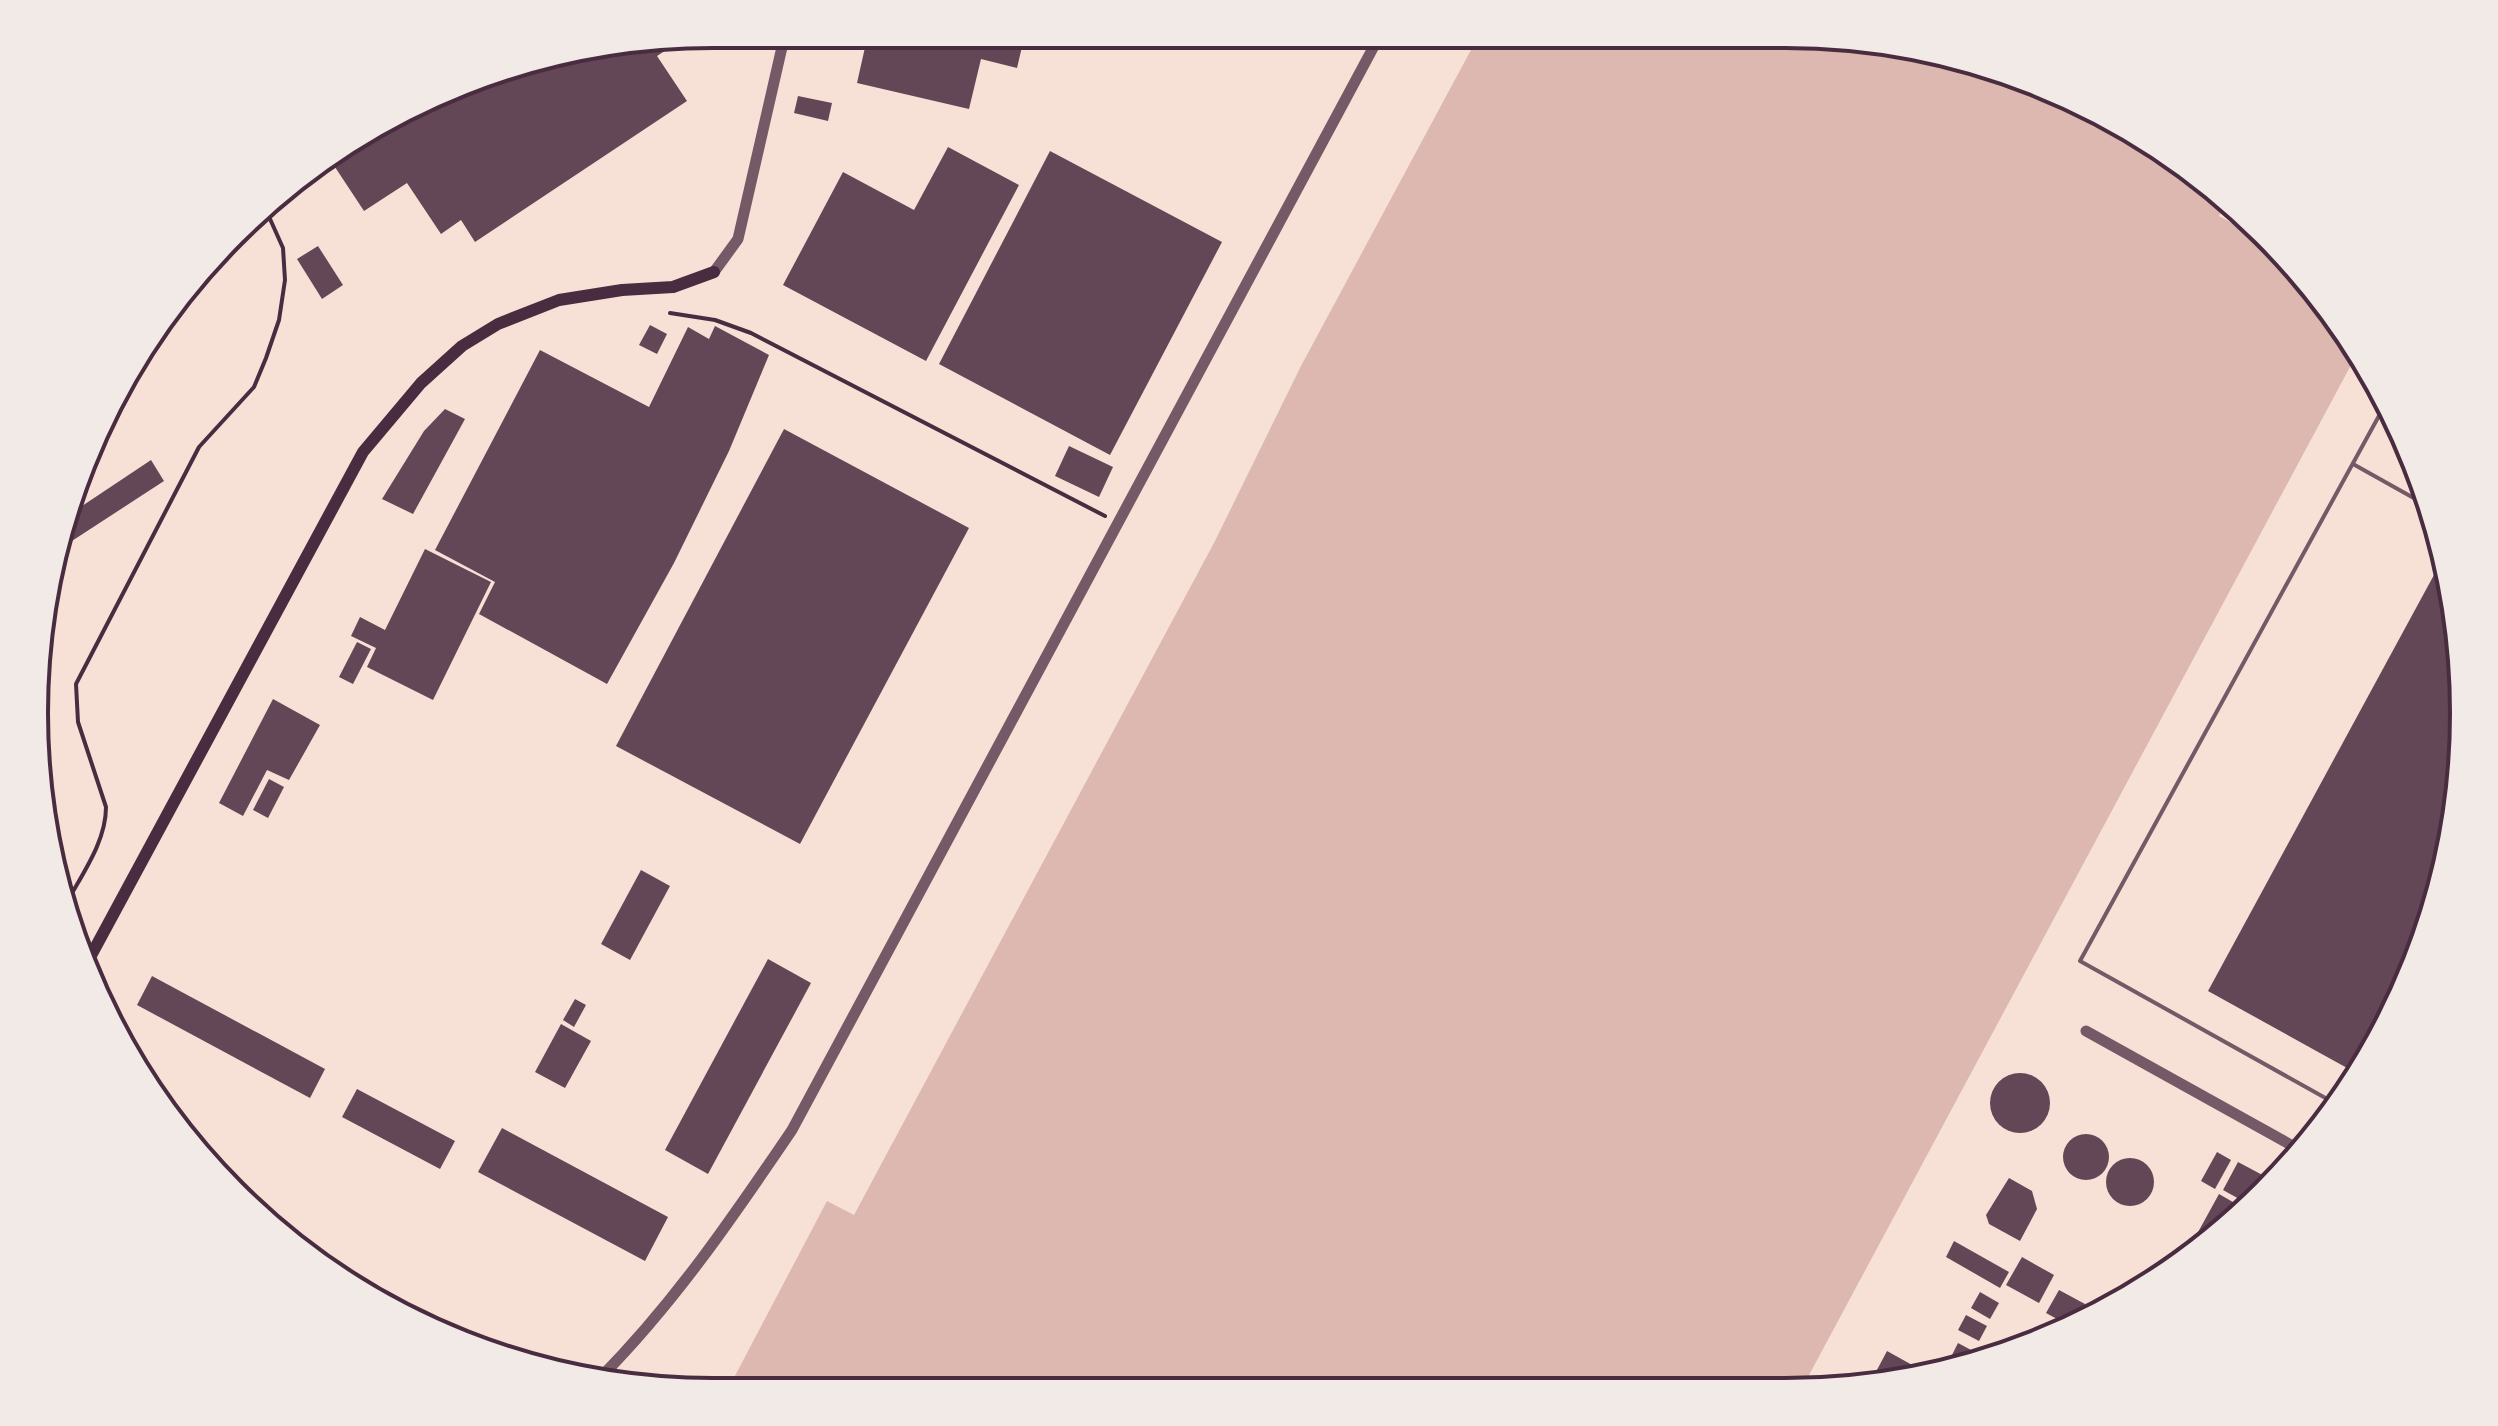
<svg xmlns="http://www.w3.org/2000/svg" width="2498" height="1426" font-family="'Titillium Web',sans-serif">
	<rect width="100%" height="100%" fill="#f7e1d7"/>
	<path fill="#dcb8b0" d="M1479 35H1830L2004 70 2162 148 2227 202 2219 216 2277 247 2349 335 2358 352 1801 1390 727 1391 827 1201 854 1215 1215 541 1301 366Z"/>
	<g fill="#644757">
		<path d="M868 34H1025L1017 68 981 59 969 109 857 83Z"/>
		<path d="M683 39 657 56 687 101 475 242 461 220 441 234 407 183 364 211 329 158 495 70Z"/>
		<path d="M798 96 832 103 828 121 794 113Z"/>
		<path d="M948 147 1019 185 926 361 783 285 843 172 914 210Z"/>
		<path d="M1050 151 1222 242 1110 455 939 364Z"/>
		<path d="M318 246 343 285 322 299 297 259Z"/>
		<path d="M650 325 667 334 657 354 639 345Z"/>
		<path d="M715 326 769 355 729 451 674 563 607 684 479 614 495 582 435 550 540 350 649 407 688 327 709 339Z"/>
		<path d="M445 409 465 419 413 514 382 499 424 431Z"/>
		<path d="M784 429 969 528 800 844 616 746Z"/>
		<path d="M1069 446 1113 467 1099 497 1055 476Z"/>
		<path d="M151 460 164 481 55 552 67 516Z"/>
		<path d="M425 549 491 582 433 700 367 667 376 648 351 636 360 617 385 630Z"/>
		<path d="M2441 562 2446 565 2451 580 2464 713 2451 845 2412 972 2358 1074 2208 991Z"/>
		<path d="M357 642 371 649 353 684 339 677Z"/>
		<path d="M273 699 320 725 289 780 267 770 243 816 219 803Z"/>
		<path d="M269 779 284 787 268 818 253 810Z"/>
		<path d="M641 870 670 886 630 960 601 944Z"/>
		<path d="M768 959 811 983 708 1174 665 1150Z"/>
		<path d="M152 976 325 1069 310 1098 137 1005Z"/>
		<path d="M575 999 586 1005 574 1027 563 1020Z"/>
		<path d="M561 1024 591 1041 565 1088 535 1072Z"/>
		<circle cx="2020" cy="1103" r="30"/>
		<path d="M357 1089 455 1141 440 1169 342 1117Z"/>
		<path d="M502 1128 668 1217 645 1261 478 1172Z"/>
		<circle cx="2086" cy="1157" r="23"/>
		<path d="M2217 1152 2231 1160 2215 1189 2201 1181Z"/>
		<circle cx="2130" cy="1182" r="24"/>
		<path d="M2238 1162 2270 1179 2260 1197 2250 1205 2223 1190Z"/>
		<path d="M2009 1178 2032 1191 2037 1209 2020 1241 1989 1224 1986 1215Z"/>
		<path d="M2219 1194 2245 1209 2186 1254Z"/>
		<path d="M1954 1241 2009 1272 2000 1288 1946 1257Z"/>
		<path d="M2022 1257 2054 1275 2039 1303 2006 1285Z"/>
		<path d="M2059 1290 2085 1304 2070 1326 2046 1313Z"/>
		<path d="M1980 1292 1999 1303 1990 1319 1971 1308Z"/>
		<path d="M2090 1307 2099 1312 2082 1320Z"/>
		<path d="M1966 1315 1987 1326 1979 1341 1958 1330Z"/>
		<path d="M1958 1343 1973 1351 1966 1363 1953 1366 1948 1363Z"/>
		<path d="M1887 1351 1914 1366 1910 1375 1870 1383Z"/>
	</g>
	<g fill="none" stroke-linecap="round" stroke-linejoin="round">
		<g stroke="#4a2c40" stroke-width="4">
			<path d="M670 313 715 320 751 333 1105 516"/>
			<path d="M66 904C82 874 106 842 106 807L78 722 76 684 199 447 254 387 266 358 279 320 285 280 283 248 266 210"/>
		</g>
		<g stroke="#755966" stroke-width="4">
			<path d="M2353 464 2428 506"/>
			<path d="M2338 1105 2080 961 2386 403"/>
		</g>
		<g stroke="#755966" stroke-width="11">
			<path d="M714 272 738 239 785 34"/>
			<path d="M2086 1031 2300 1150"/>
			<path d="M601 1377C675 1302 733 1217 792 1130L1380 35"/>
		</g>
		<path stroke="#4a2c40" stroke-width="12" d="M87 963 363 452 421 383 462 346 498 324 559 300 622 290 673 287 714 272"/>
	</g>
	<path d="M0 0H2498V1426H0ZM713 48H1785A665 665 0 0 1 2450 713V713A665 665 0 0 1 1785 1378H713A665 665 0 0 1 48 713V713A665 665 0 0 1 713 48Z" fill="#f1eae7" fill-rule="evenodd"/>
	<path fill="none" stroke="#4a2c40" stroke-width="4" d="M713 48H1785A665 665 0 0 1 2450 713V713A665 665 0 0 1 1785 1378H713A665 665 0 0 1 48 713V713A665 665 0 0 1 713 48Z"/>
</svg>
